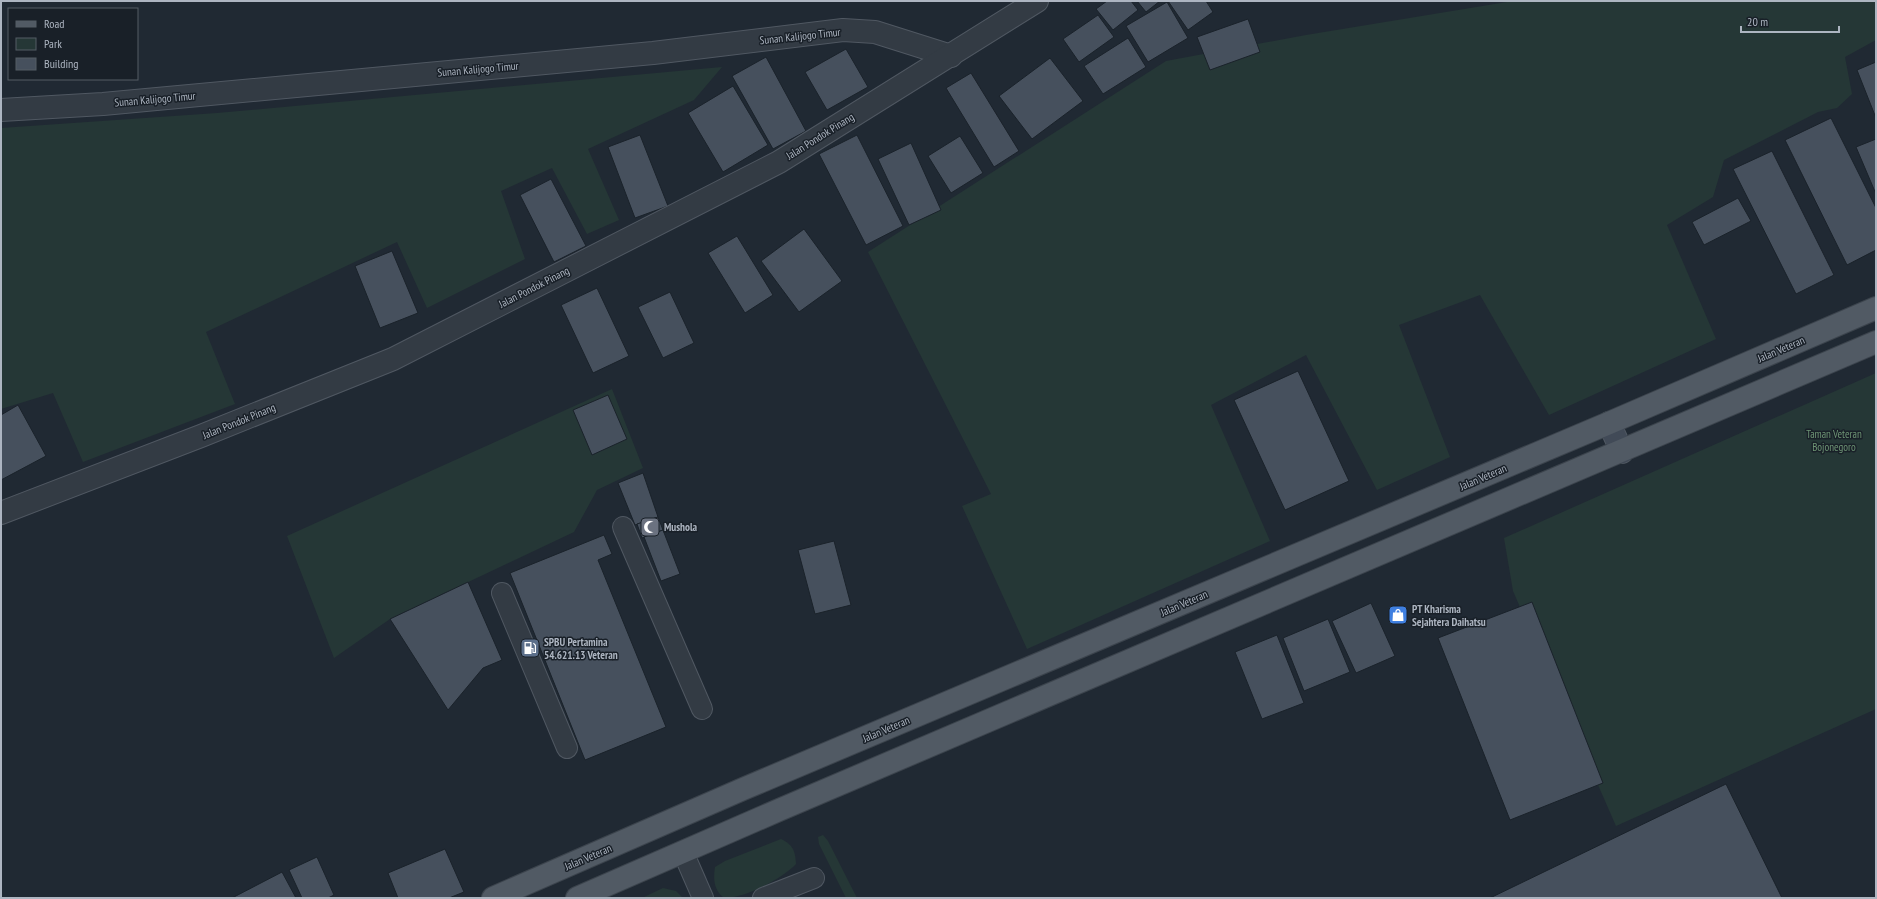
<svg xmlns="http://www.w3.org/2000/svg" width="1877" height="899" font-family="'PT Sans Narrow',sans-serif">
	<rect width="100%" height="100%" fill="#202933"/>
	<g fill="#253736">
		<path d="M1513 1H1876V40L1845 57 1852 94 1837 108 1818 112 1724 160 1713 197 1667 225 1716 339 1549 415 1480 295 1399 325 1450 457 1377 490 1306 355 1211 405 1270 541 1027 649 962 506 991 494 868 252 1166 61 1306 35Z"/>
		<path d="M722 67 694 100 588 149 619 220 587 234 552 168 501 191 525 259 427 308 397 242 206 332 235 404 83 462 53 393 1 409V128L217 113Z"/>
		<path d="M1876 373V709L1616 826 1513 591 1504 538Z"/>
		<path d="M612 389 643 468 597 490 574 532 390 619 334 658 287 536Z"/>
		<path d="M823 835 828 841 857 898H846L819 844 818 837Z"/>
		<path d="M781 839C793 845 795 850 796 864 782 879 745 898 724 898 714 890 713 880 715 867L725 861Z"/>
		<path d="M663 888 676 891 683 898H642Z"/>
	</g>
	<g fill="#46505d" stroke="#1a222a">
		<path d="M1107 1H1131L1138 10 1113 30 1096 9Z"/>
		<path d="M1137 1H1160L1146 12Z"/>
		<path d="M1168 1H1206L1213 12 1188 30Z"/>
		<path d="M1167 2 1188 38 1148 62 1126 26Z"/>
		<path d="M1098 15 1114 37 1079 62 1063 39Z"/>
		<path d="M1248 19 1260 52 1210 70 1197 37Z"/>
		<path d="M1128 38 1146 67 1103 94 1084 66Z"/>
		<path d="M846 49 868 87 827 110 805 72Z"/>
		<path d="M766 57 806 131 773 149 732 76Z"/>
		<path d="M1050 58 1083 101 1032 139 999 96Z"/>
		<path d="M1876 62V118L1857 70Z"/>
		<path d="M971 73 1019 151 994 167 946 88Z"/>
		<path d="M733 86 768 145 723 172 688 113Z"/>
		<path d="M1831 118 1876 208V250L1847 265 1785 140Z"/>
		<path d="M640 135 668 206 635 218 608 147Z"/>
		<path d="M857 135 903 226 866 245 819 154Z"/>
		<path d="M960 136 983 173 951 193 928 156Z"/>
		<path d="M1876 139V194L1856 147Z"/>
		<path d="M911 143 941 210 909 225 878 159Z"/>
		<path d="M1772 151 1834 275 1796 294 1733 169Z"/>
		<path d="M551 179 586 246 554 262 520 195Z"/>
		<path d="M1738 198 1751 221 1704 245 1692 222Z"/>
		<path d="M804 229 842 281 799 312 761 261Z"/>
		<path d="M737 236 773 295 745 313 708 253Z"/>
		<path d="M392 251 418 313 380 328 355 266Z"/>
		<path d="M597 288 629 356 593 373 561 305Z"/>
		<path d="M670 292 694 343 663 358 638 307Z"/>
		<path d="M1298 371 1349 481 1285 510 1234 400Z"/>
		<path d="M608 395 627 439 592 455 573 410Z"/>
		<path d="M18 405 46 456 1 480V415Z"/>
		<path d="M643 473 658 517 635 525 618 483Z"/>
		<path d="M658 517 663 530 642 538 637 524Z"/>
		<path d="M663 530 680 574 661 581 644 537Z"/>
		<path d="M604 535 612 554 598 560 666 727 585 760 510 573Z"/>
		<path d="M834 541 851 605 815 614 798 550Z"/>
		<path d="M468 582 502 660 483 668 448 710 390 619Z"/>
		<path d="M1532 602 1603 783 1510 820 1438 638Z"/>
		<path d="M1371 603 1395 656 1356 673 1332 621Z"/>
		<path d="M1328 619 1350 672 1304 691 1283 638Z"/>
		<path d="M1277 635 1304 703 1262 719 1235 652Z"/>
		<path d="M1726 784 1782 898H1490Z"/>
		<path d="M445 849 464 892 449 898H398L388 873Z"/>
		<path d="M317 857 334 895 328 898H302L289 870Z"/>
		<path d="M282 872 296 898H232Z"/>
	</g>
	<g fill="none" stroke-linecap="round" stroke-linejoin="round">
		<defs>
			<g id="service">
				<path d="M623 527 702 709"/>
				<path d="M502 593 567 748"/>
				<path d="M683 852 703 898"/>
				<path d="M763 898 814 878"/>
			</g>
			<path id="minor" d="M1 110 103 104 653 53 843 30 875 32 951 56"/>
			<path id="tertiary" d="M1 513 201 436 393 359 779 162 1037 1"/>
			<path id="secondary" d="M1609 423 1622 452"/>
			<g id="primary">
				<path d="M493 898 743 789 1609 423 1876 308"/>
				<path d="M577 898 779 810 1876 342"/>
			</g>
		</defs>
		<use href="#service" stroke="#505862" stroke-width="22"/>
		<use href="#minor" stroke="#505862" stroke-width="24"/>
		<use href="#tertiary" stroke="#505862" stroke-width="24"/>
		<use href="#secondary" stroke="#505862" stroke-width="24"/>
		<use href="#primary" stroke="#3c444d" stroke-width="24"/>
		<use href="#service" stroke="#333b44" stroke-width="20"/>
		<use href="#minor" stroke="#333b44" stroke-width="22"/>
		<use href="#tertiary" stroke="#333b44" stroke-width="22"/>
		<use href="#secondary" stroke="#414a57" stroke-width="22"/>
		<use href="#primary" stroke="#515a64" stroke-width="22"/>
	</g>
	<defs>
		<symbol id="mosque-square" viewBox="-11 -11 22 22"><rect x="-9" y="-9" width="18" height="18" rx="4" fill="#6b7280" stroke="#192028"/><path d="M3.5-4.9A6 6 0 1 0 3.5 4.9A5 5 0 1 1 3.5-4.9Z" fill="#fff"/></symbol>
		<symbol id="shop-square" viewBox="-11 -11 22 22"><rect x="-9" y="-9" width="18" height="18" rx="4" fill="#3f7fe0" stroke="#192028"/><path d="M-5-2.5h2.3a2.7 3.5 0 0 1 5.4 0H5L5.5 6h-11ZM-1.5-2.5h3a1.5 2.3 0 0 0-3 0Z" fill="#fff"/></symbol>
		<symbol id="fuel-square" viewBox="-11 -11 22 22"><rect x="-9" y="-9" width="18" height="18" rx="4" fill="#5c6f8a" stroke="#192028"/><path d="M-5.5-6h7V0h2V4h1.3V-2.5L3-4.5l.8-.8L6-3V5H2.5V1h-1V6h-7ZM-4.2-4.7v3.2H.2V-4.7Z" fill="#fff"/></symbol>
	</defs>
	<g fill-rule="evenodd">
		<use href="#mosque-square" x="639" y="516" width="22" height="22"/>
		<use href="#shop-square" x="1387" y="604" width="22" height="22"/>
		<use href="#fuel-square" x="519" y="637" width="22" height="22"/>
	</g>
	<g text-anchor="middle" stroke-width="3" stroke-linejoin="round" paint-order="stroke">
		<g font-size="11" fill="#adb5c1" stroke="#192028">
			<text transform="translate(800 36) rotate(-6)" y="4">Sunan Kalijogo Timur</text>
			<text transform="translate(478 69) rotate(-5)" y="4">Sunan Kalijogo Timur</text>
			<text transform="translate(155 99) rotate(-5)" y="4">Sunan Kalijogo Timur</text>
			<text transform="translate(820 136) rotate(-32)" y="4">Jalan Pondok Pinang</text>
			<text transform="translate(534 287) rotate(-27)" y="4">Jalan Pondok Pinang</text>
			<text transform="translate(1781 349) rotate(-23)" y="4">Jalan Veteran</text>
			<text transform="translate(239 421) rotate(-22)" y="4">Jalan Pondok Pinang</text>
			<text transform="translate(1483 477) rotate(-23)" y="4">Jalan Veteran</text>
			<text transform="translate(1184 603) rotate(-23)" y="4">Jalan Veteran</text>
			<text transform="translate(886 729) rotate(-23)" y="4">Jalan Veteran</text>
			<text transform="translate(588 857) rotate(-23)" y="4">Jalan Veteran</text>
		</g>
		<g font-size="11" fill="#6e9575" stroke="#192028">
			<text x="1834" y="438">Taman Veteran<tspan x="1834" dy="13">Bojonegoro</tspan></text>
		</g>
		<g font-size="11" font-weight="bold" fill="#adb5c1" stroke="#192028" text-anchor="start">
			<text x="664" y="531">Mushola</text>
			<text x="1412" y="613">PT Kharisma<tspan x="1412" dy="13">Sejahtera Daihatsu</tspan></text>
			<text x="544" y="646">SPBU Pertamina<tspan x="544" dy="13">54.621.13 Veteran</tspan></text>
		</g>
	</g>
	<rect width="1877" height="899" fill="none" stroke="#adb5c1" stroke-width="4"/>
	<rect x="8" y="8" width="130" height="72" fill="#192028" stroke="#545c65"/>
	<rect x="16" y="21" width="20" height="6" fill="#515a64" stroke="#545c65"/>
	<text x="44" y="28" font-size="12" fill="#adb5c1">Road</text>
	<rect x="16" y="38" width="20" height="12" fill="#253736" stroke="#545c65"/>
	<text x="44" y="48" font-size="12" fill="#adb5c1">Park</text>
	<rect x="16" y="58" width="20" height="12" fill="#46505d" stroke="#545c65"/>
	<text x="44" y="68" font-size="12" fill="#adb5c1">Building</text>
	<path d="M1741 26v6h98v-6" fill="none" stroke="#adb5c1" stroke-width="2"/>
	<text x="1747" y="26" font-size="12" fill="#adb5c1" stroke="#192028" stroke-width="3" paint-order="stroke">20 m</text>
</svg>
